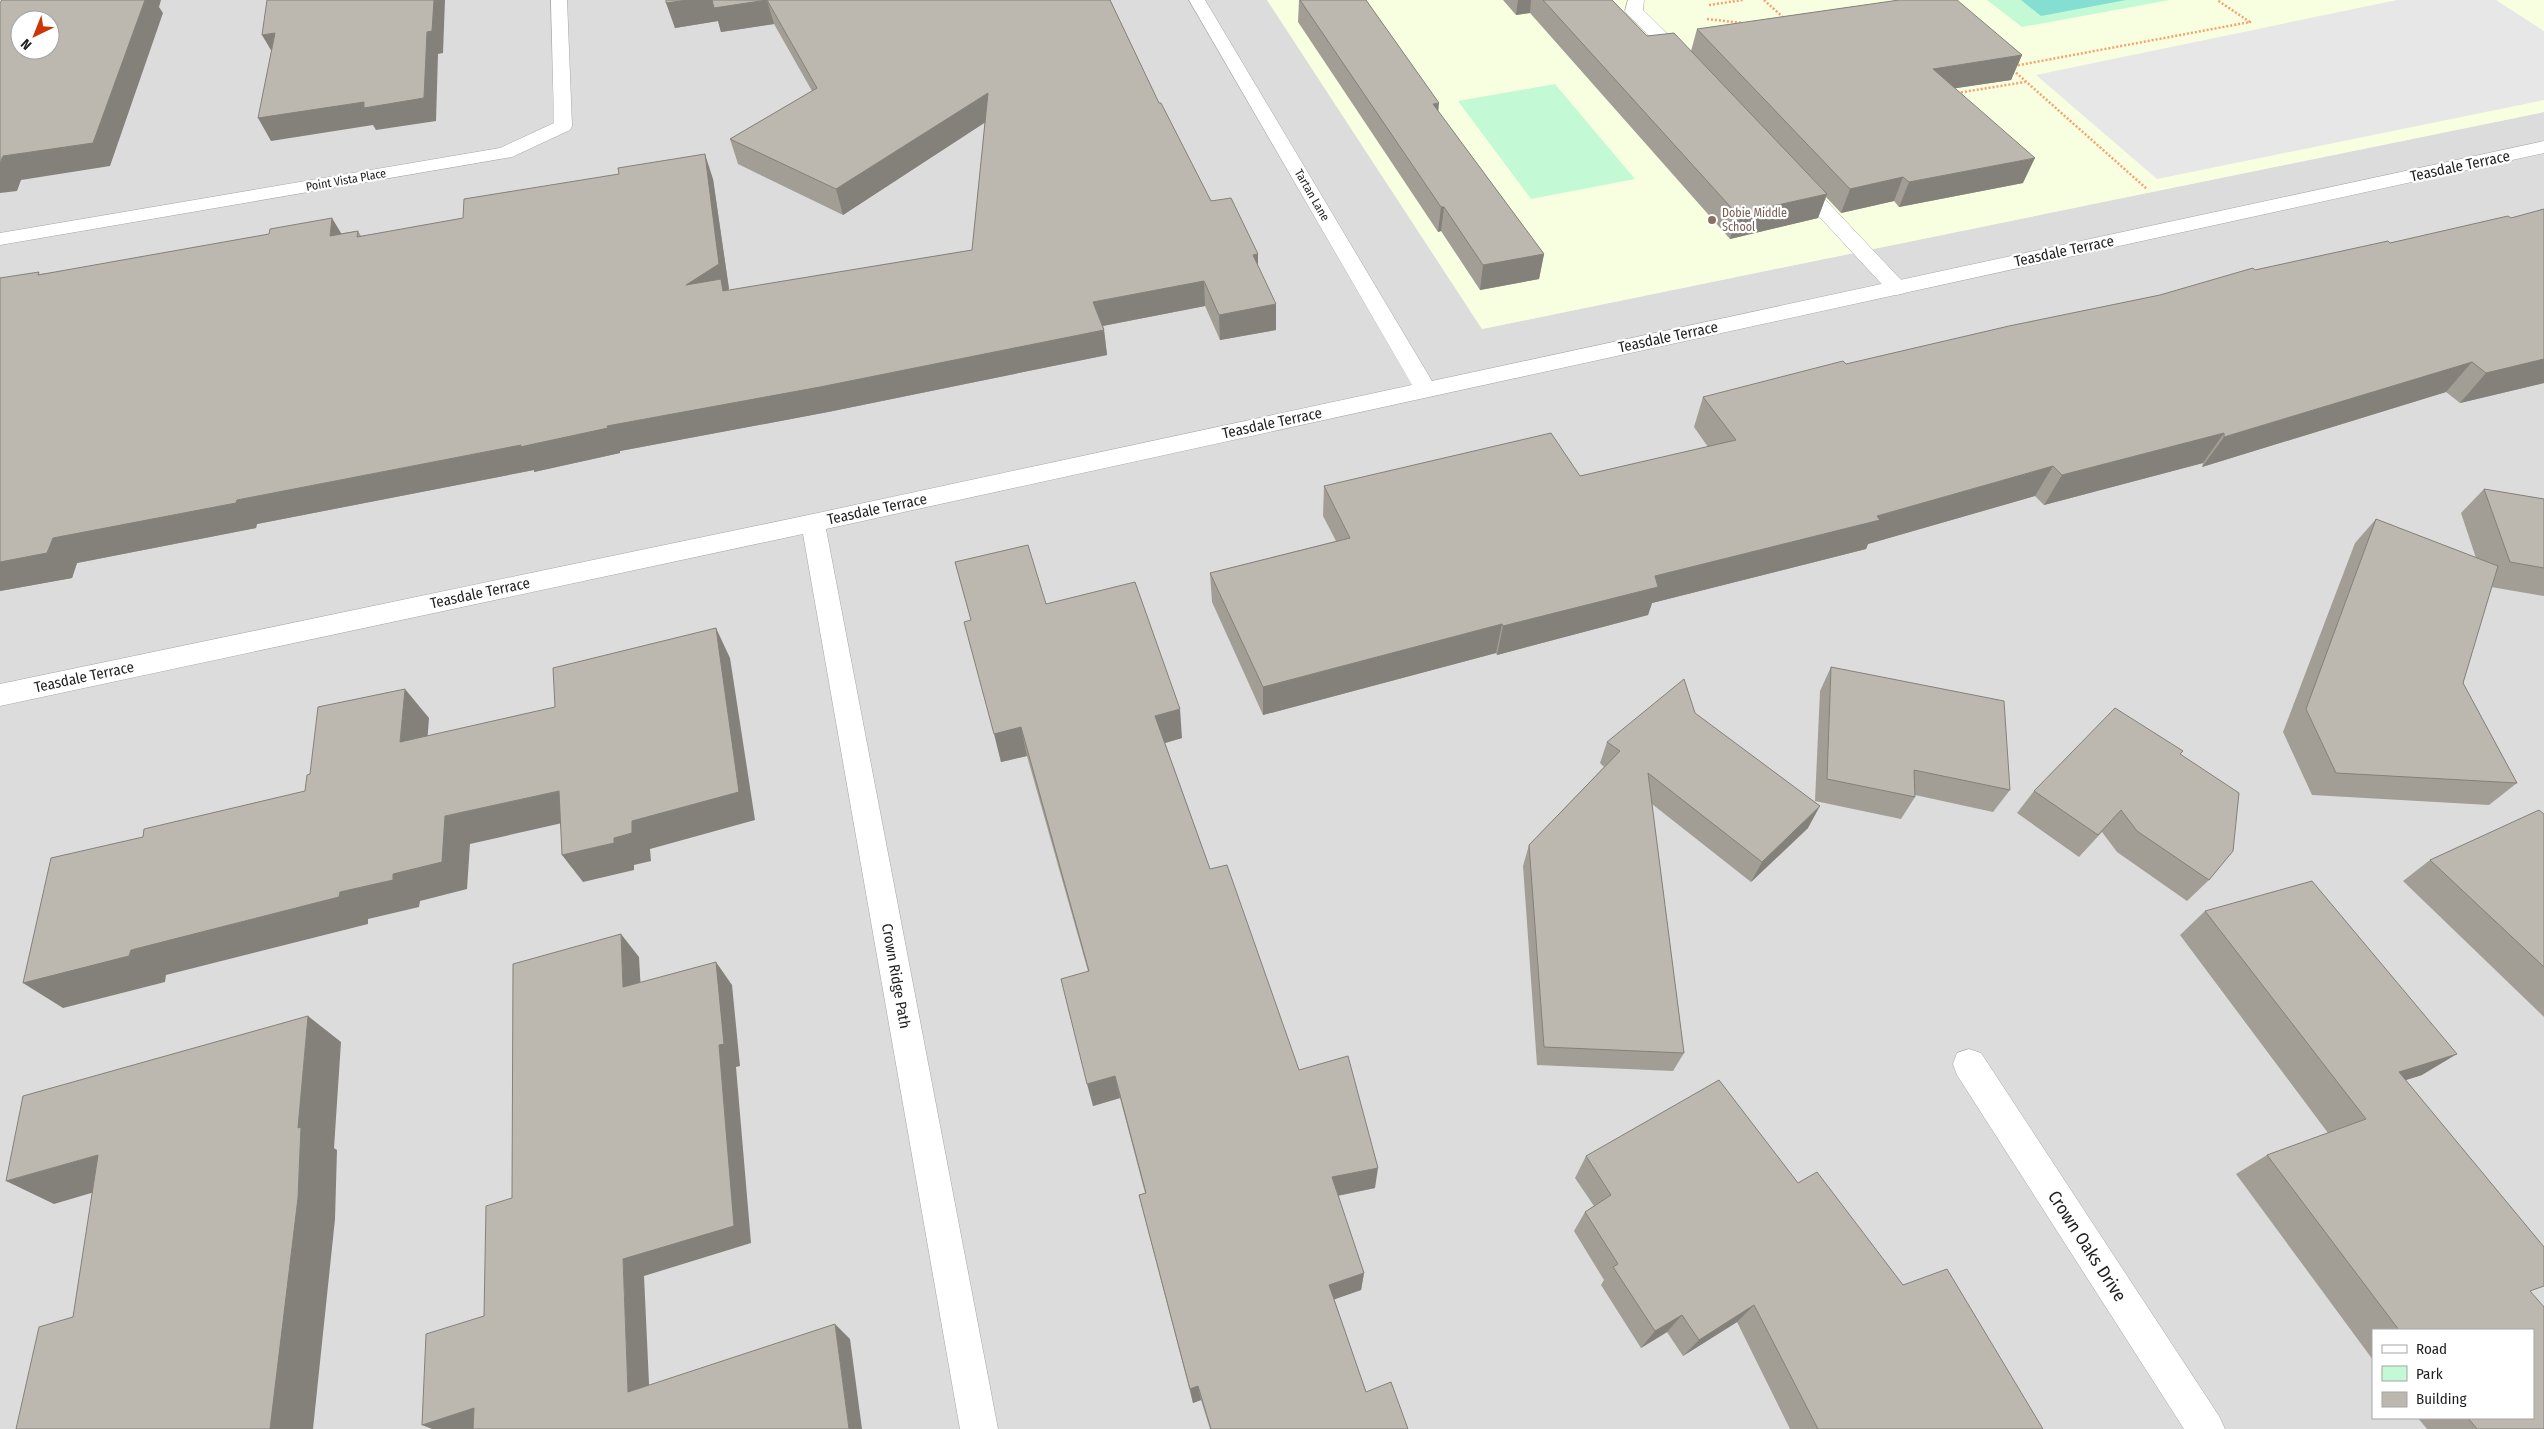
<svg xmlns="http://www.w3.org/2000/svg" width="2544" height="1429" font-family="'Fira Sans Condensed',sans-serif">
	<rect width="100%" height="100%" fill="#f0efe6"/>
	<path fill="#dddcdc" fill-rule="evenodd" d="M0 0H1267L1482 329 2544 112V1429H0ZM20 20H50V50H20ZM2373 1330H2533V1418H2373Z"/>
	<path fill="#f7ffe0" d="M1267 0H2544V112L1482 329Z"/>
	<g fill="#c4f9d5">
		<path d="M1987 0H2170L2022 27Z"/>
		<path d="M1555 84 1635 179 1531 199 1458 101Z"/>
	</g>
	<path fill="#85ded2" d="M2021 0H2126L2041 16Z"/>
	<path fill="#e7e7e7" d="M2397 0H2496L2544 31V100L2157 179 2036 75Z"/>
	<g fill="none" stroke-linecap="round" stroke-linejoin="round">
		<defs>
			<g id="service">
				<path d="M1628 0H1644L1643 10 1692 58 1695 62 1692 66H1680L1628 15 1625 11Z"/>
				<path d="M1797 175 1804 177 1904 283 1908 288 1904 293 1897 295 1890 293 1790 185 1787 181 1790 177Z"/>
			</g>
			<g id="minor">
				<path d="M551 0H567L572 126 570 130 512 157 0 245V233L500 148 554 123Z"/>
				<path d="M1189 0H1205L1432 381 2544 141V153L826 529 998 1429H960L803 534 0 706V684L813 514 1412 385Z"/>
				<path d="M1969 1049 1981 1053 2219 1416 2225 1429H2184L1957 1075 1953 1064 1957 1053Z"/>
			</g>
		</defs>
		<use href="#service" stroke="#a6a6a6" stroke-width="1"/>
		<use href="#minor" stroke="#a6a6a6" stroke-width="1"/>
		<g stroke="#f8a06e" stroke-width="2.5" stroke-dasharray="2 2" stroke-linecap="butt">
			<path d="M1764 0 1785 19"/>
			<path d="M1709 5 1743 0"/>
			<path d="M1707 19 1743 23"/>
			<path d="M2014 66 2250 22 2217 0"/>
			<path d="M2013 70 2147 189"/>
			<path d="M1957 93 2025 82"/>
		</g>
		<use href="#service" fill="#fff" fill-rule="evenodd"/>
		<use href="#minor" fill="#fff" fill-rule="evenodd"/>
	</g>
	<g fill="#a29e96">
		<path d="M666 0H1110L1159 103 1211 201 1258 254V266L1276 330 1220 340 1205 306 1103 326 1104 330 1107 355 828 412 620 451V453L534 472V470L257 524 256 528 77 563 72 578 0 591V278L41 274 358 231 361 236 713 179 729 289 726 291 972 250 985 122 843 215 738 164 730 139 812 91 774 24 721 32 718 21 675 28Z"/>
		<path d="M1299 0H1366L1438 112 1544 254 1539 279 1480 290 1441 231 1438 232 1298 22Z"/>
		<path d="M1503 0H1612L1647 36 1691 51 1697 29 2022 55 2011 80 1955 88 2023 183 1899 207 1894 201 1841 213 1826 197 1818 218 1730 239 1530 13 1516 15Z"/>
		<path d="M2544 209V383L2460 403 2446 392 2202 467 2203 463 2044 505 2035 496 1868 544 1866 549 1652 603 1648 615 1497 655 1496 653 1263 715 1212 602 1210 573 1336 541 1323 516 1324 486 1580 476 1708 447 1694 427 1703 397 2160 295 2255 270 2390 243 2511 218Z"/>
		<path d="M2484 489 2544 499V596L2491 587 2463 683 2517 783 2489 805 2312 795 2283 732 2355 543 2376 519 2476 558 2461 513Z"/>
		<path d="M955 562 1046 604 1182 738 1165 743 1210 869 1299 1070 1375 1188 1338 1196 1364 1273 1361 1290 1334 1299 1366 1392 1408 1429H1210L1201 1400 1193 1403 1144 1215 1139 1195 1145 1193 1120 1098 1093 1106 1088 971 1027 756 1001 762 971 620Z"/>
		<path d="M1831 667 2010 790 1993 812 1915 795V797L1901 819 1815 801 1820 691Z"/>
		<path d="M1695 713 1808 828 1751 882 1652 804 1684 1053 1673 1071 1537 1065 1523 866 1529 845 1604 767 1600 763 1607 742Z"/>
		<path d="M2180 755 2209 880 2187 901 2117 852 2102 832 2079 857 2017 813 2034 791Z"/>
		<path d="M2544 814V1017L2403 881 2430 860Z"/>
		<path d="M2205 911 2422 1075 2405 1080 2530 1291 2544 1429H2427L2418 1418H2533V1330H2373V1360L2236 1174 2267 1155 2328 1133 2180 935Z"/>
		<path d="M1586 1156 1798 1183 1903 1285 2043 1429H1790L1737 1322 1683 1356 1667 1332 1641 1348 1601 1285 1604 1280 1574 1231 1585 1212 1594 1206 1575 1178Z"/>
	</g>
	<g fill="#84817a">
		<path d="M145 0H161L159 7 163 13 110 166 21 180 17 191 0 193V163L3 156Z"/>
		<path d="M434 0H445L443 53 438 54 436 121 376 130 373 125 271 141 258 118 427 32Z"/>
		<path d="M688 0H767L774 24 721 32 718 21 675 28 666 3Z"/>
		<path d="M1518 0H1531L1530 13 1516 15Z"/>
		<path d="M275 33V57L262 35Z"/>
		<path d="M2022 55 2011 80 1924 93 1933 69Z"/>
		<path d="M988 93 992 118 843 215 836 189Z"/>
		<path d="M1439 103 1437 127 1433 104Z"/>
		<path d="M705 154 713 179 729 289 696 311 686 285Z"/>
		<path d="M2035 158 2023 183 1899 207 1909 182Z"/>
		<path d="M1903 177 1894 201 1841 213 1850 189Z"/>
		<path d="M1827 194 1818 218 1730 239 1737 214Z"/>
		<path d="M1441 207H1444L1441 231 1438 232Z"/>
		<path d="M332 218 347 243 330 236Z"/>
		<path d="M1258 254V279L1253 255Z"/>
		<path d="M1544 254 1539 279 1480 290 1483 265Z"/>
		<path d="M1204 281 1205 306 1097 327 1093 302Z"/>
		<path d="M1276 304V330L1220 340 1219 315Z"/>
		<path d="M1104 330 1107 355 828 412 620 451V453L534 472V470L257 524 256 528 77 563 72 578 0 591V562L53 538 237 500 607 426Z"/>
		<path d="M2544 359V383L2460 403 2486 373Z"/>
		<path d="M2472 362 2446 392 2202 467 2224 437Z"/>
		<path d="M2224 433 2203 463 2044 505 2062 475Z"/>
		<path d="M2053 466 2035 496 1868 544 1866 549 1652 603 1648 615 1497 655 1503 626 1655 576 1877 516Z"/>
		<path d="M1502 624 1496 653 1263 715V687Z"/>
		<path d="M716 628 730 658 755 820 650 849 651 861 634 865V870L583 882 562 855 614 838 632 821Z"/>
		<path d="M405 689 429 718 425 771 400 742Z"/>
		<path d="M1180 709 1182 738 1158 745 1155 716Z"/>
		<path d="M1021 727 1027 756 1001 762 994 734Z"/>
		<path d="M559 791 580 819 470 844 467 889 420 901 419 907 368 919V924L166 975 165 982 63 1008 23 983 131 950 340 892 393 874 445 816Z"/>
		<path d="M1820 806 1808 828 1751 882 1762 862Z"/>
		<path d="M621 934 639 957 642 1010 623 987Z"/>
		<path d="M716 962 732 985 740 1066 736 1067 751 1243 644 1276 650 1405 628 1392 623 1259 719 1045Z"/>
		<path d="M308 1016 341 1042 334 1148 337 1150 335 1219 313 1429H270Z"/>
		<path d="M2457 1054 2422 1075 2365 1093 2399 1072Z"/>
		<path d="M1115 1076 1120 1098 1093 1106 1087 1084Z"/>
		<path d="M98 1155 142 1178 54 1204 6 1181Z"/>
		<path d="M1378 1168 1375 1188 1330 1197 1332 1177Z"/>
		<path d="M1364 1273 1361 1290 1327 1302 1329 1285Z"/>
		<path d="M1754 1305 1737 1322 1683 1356 1699 1340Z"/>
		<path d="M1682 1315 1667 1332 1641 1348 1655 1331Z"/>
		<path d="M835 1324 850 1339 862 1429H849Z"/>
		<path d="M1198 1386 1201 1400 1193 1403 1190 1389Z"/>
		<path d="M474 1408 476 1429H432L422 1425Z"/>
	</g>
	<g fill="#bcb8af" stroke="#84817a" fill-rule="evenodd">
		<path d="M2 0H145L93 143 3 156 0 163V3ZM20 20H50V50H20Z"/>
		<path d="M267 0H434L432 31 427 32 424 98 364 108V102L258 118 275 33 262 35Z"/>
		<path d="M666 0H688L666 3Z"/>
		<path d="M712 0H1110L1159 103H1161L1211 201 1231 198 1258 254 1253 255 1276 304 1219 315 1204 281 1093 302 1104 330 820 387 607 426 608 428 520 447 521 445 237 500 236 503 53 538 47 553 0 562V278L39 272 38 275 269 234 270 229 332 218 330 236 358 231 357 237 463 218 464 199 619 174 618 168 705 154 719 264 686 285 721 279 723 291 972 250 988 93 836 189 730 139 817 88 767 0 714 8Z"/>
		<path d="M1300 0H1366L1439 103 1433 104 1544 254 1483 265 1444 207H1441Z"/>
		<path d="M1543 0H1612L1647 36 1674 33 1827 194 1737 214Z"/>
		<path d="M1899 0H1957L2022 55 1933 69 2035 158 1909 182 1903 177 1850 189 1697 29Z"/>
		<path d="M2544 209V359L2486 373 2472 362 2224 437V433L2062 475 2053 466 1877 516 1880 520 1655 576 1658 587 1503 626 1502 624 1263 687 1210 573 1350 538 1324 486 1551 433 1580 476 1736 440 1703 397 1843 361 1846 364 2009 326 2160 295 2253 268 2255 270 2388 241 2390 243 2508 216 2511 218Z"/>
		<path d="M2484 489 2544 499V568L2510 562Z"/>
		<path d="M2376 519 2498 566 2463 683 2517 783 2336 773 2306 709Z"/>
		<path d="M1028 545 1046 604 1135 582 1180 709 1155 716 1210 869 1227 865 1299 1070 1348 1056 1378 1168 1332 1177 1364 1273 1329 1285 1366 1392 1391 1382 1408 1429H1211L1198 1386 1190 1389 1139 1195 1146 1193 1115 1076 1087 1084 1061 979 1089 971 1021 727 994 734 964 622 971 620 955 562Z"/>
		<path d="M716 628 739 792 632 821V833L614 838V843L562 855 559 791 445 816 442 862 393 874V880L340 892 339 897 131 950 129 956 23 983 51 858 143 837 144 829 305 791 307 775 310 774 318 707 405 689 400 742 555 707 553 668Z"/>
		<path d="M1831 667 2004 701 2010 790 1914 770 1915 797 1827 779Z"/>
		<path d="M1684 679 1695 713 1820 806 1762 862 1648 773 1684 1053 1544 1047 1529 845 1620 751 1607 742Z"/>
		<path d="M2115 708 2183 751 2180 754 2239 793 2233 851 2209 880 2137 831 2121 810 2098 835 2034 791Z"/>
		<path d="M2539 810 2544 814V967L2430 860Z"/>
		<path d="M2312 881 2457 1054 2399 1072 2544 1247V1286L2530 1291 2544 1307V1429H2477L2468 1418H2533V1330H2399L2267 1155 2366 1119 2205 911Z"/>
		<path d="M621 934 623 987 716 962 724 1044 719 1045 734 1226 623 1259 628 1392 835 1324 849 1429H473L474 1408 422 1425 426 1334 484 1316 486 1206 512 1198 513 964Z"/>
		<path d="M308 1016 298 1128 301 1127 298 1198 270 1429H16L39 1327 73 1317 98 1155 6 1181 23 1096Z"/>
		<path d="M1719 1080 1798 1183 1817 1172 1903 1285 1947 1269 2043 1429H1818L1754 1305 1699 1340 1682 1315 1655 1331 1613 1267 1618 1264 1585 1212 1611 1195 1586 1156Z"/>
	</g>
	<circle fill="#8d6e63" stroke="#fff" stroke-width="2" cx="1712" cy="220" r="5"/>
	<g text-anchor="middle" stroke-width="4.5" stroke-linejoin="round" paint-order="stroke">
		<g font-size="12" fill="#1f1f1f" stroke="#fff">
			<text transform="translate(346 180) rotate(-10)" y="4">Point Vista Place</text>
			<text transform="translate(1312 195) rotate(60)" y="4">Tartan Lane</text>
		</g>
		<g font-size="12" fill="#785e54" stroke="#fff" text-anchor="start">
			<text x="1722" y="217">Dobie Middle<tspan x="1722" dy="14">School</tspan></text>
		</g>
		<g font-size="15" fill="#1f1f1f" stroke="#fff">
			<text transform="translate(2460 166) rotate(-12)" y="5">Teasdale Terrace</text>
			<text transform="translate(2064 251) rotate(-12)" y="5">Teasdale Terrace</text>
			<text transform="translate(1668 337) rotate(-12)" y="5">Teasdale Terrace</text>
			<text transform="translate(1272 423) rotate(-12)" y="5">Teasdale Terrace</text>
			<text transform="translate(877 509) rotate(-12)" y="5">Teasdale Terrace</text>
			<text transform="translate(480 593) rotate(-12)" y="5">Teasdale Terrace</text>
			<text transform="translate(84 677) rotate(-12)" y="5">Teasdale Terrace</text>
			<text transform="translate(896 976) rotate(80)" y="5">Crown Ridge Path</text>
		</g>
		<g font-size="18" fill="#1f1f1f" stroke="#fff">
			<text transform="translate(2087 1246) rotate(57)" y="6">Crown Oaks Drive</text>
		</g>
	</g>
	<rect x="2372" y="1329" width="162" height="90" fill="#ffffff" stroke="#a5a5a5"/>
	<rect x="2382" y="1345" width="25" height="8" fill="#ffffff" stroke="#a5a5a5"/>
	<text x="2416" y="1354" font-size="15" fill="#1f1f1f">Road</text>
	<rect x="2382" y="1366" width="25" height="15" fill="#c4f9d5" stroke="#a5a5a5"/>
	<text x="2416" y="1379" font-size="15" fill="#1f1f1f">Park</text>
	<rect x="2382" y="1392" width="25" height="15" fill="#bcb8af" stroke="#a5a5a5"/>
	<text x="2416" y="1404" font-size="15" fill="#1f1f1f">Building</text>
	<g transform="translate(35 35) rotate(223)"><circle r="24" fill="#ffffff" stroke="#a5a5a5"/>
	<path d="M0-4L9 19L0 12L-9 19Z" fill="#cb3603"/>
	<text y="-8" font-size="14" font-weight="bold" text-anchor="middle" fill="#1f1f1f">N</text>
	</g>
</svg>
